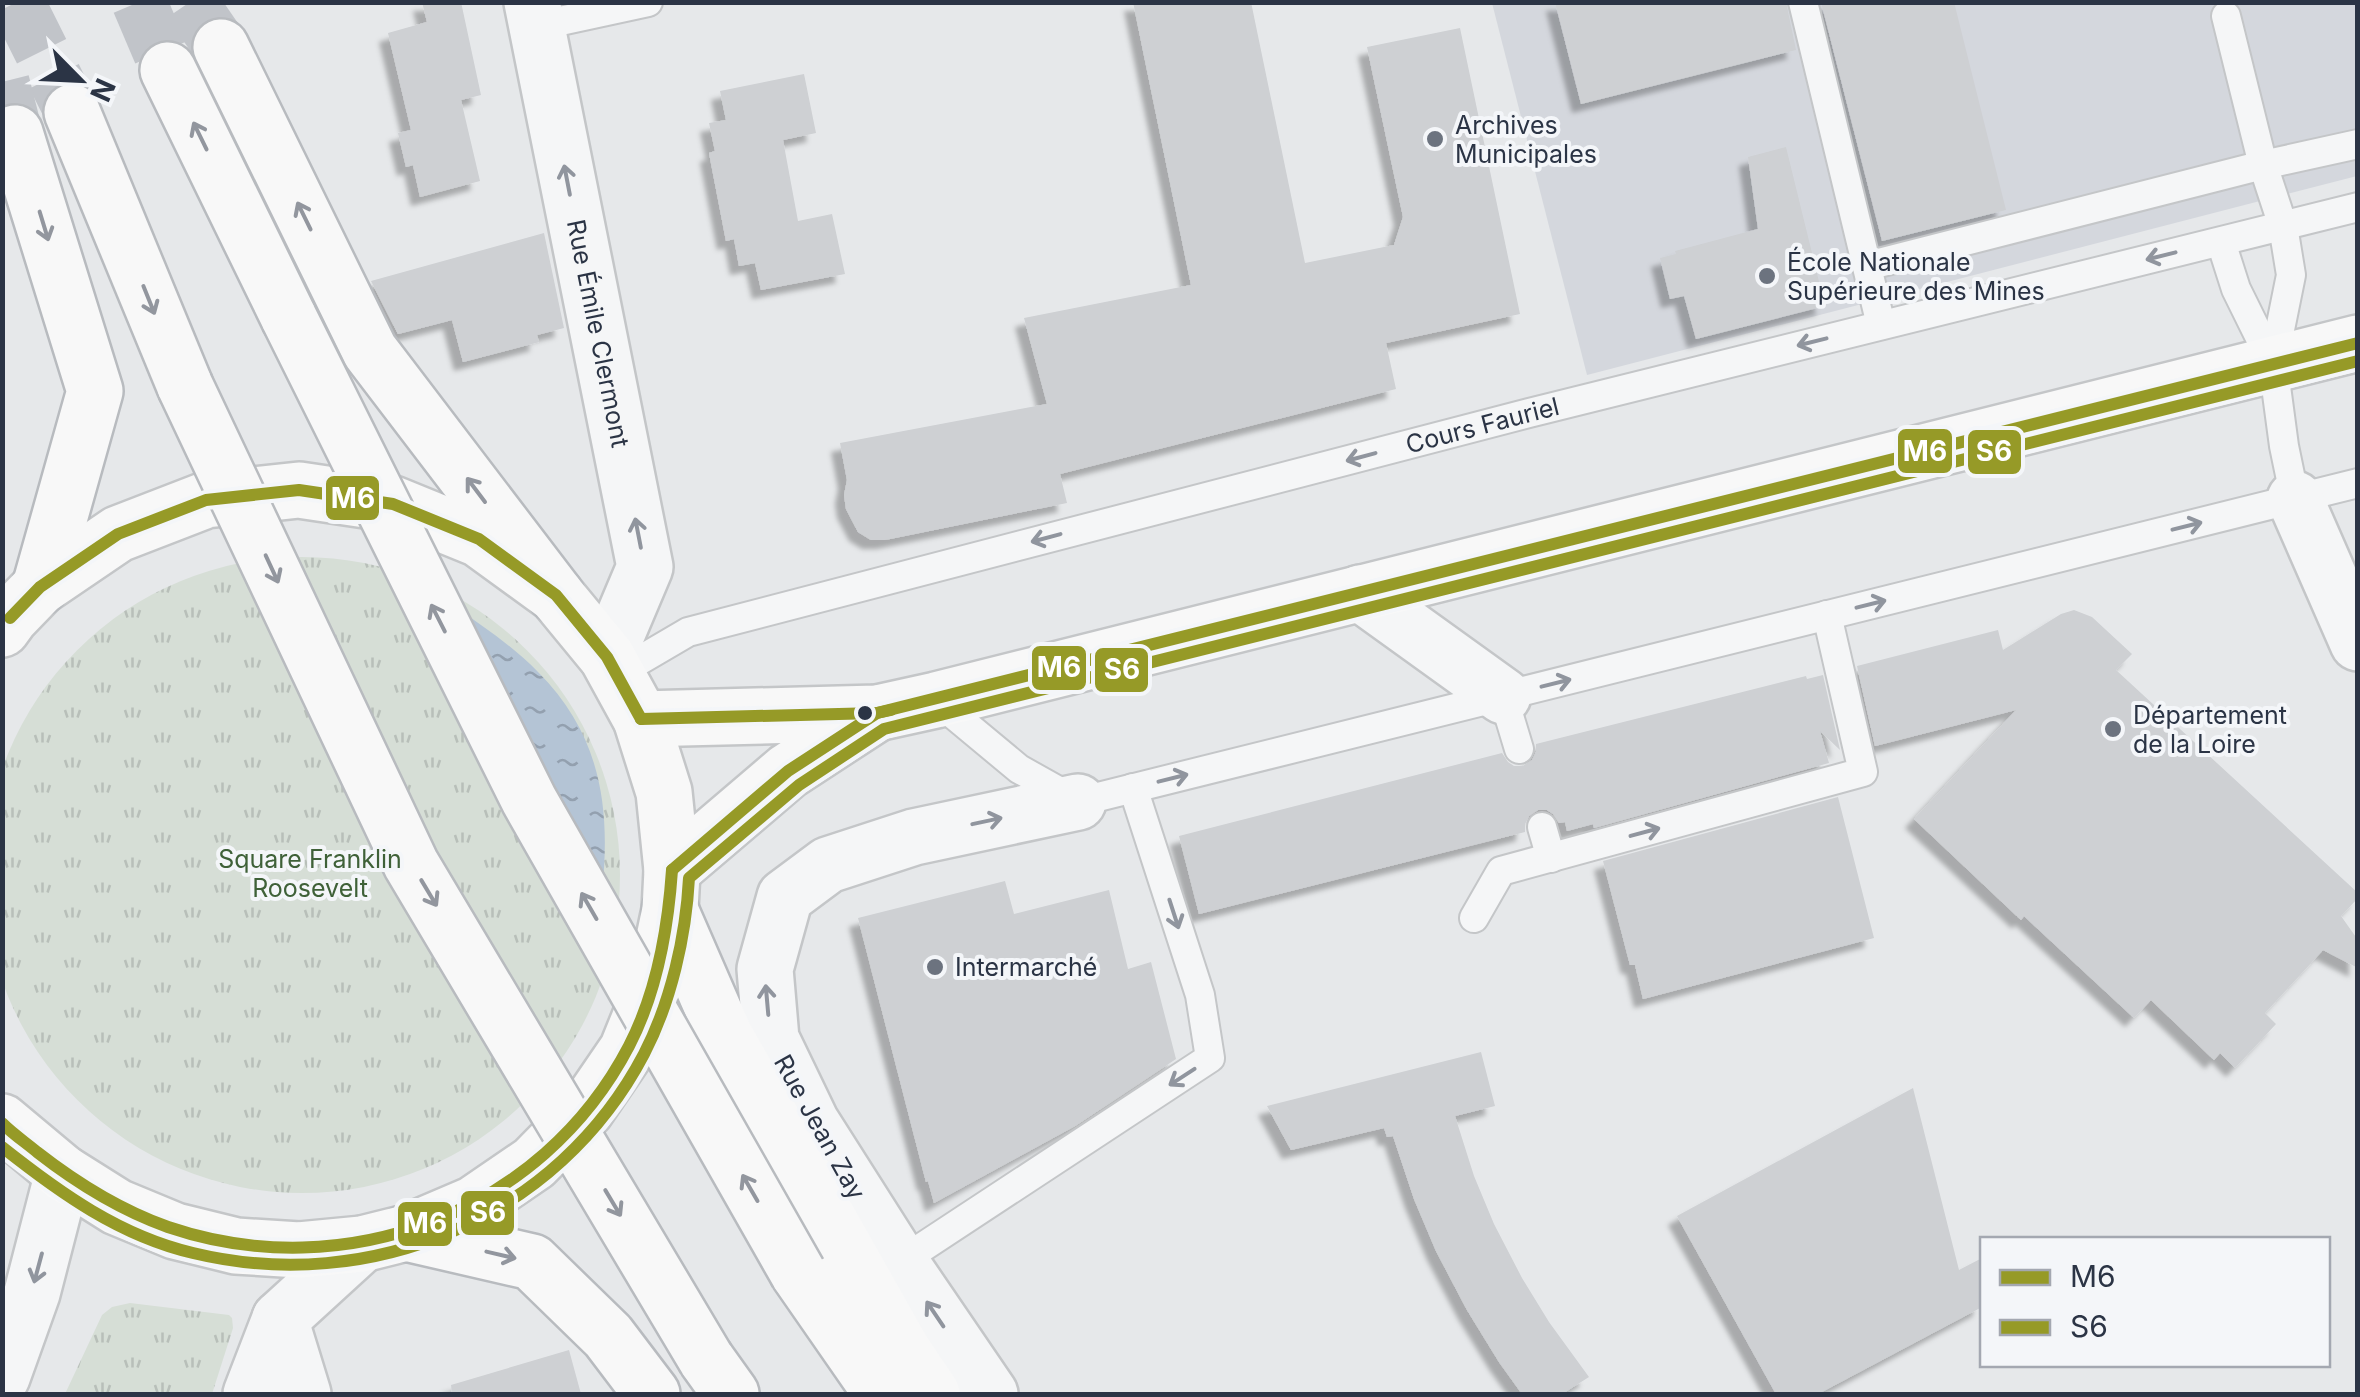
<svg xmlns="http://www.w3.org/2000/svg" width="2360" height="1397" font-family="Inter,sans-serif">
	<defs>
		<pattern id="park-tufts" width="24" height="20" patternUnits="userSpaceOnUse" patternTransform="scale(2.5)"><rect width="24" height="20" fill="#d6ded6"/><path d="M3 7l-1-3M5 7V3M7 7l1-3M15 17l-1-3M17 17v-4M19 17l1-3" fill="none" stroke="#b8bfb9"/></pattern>
		<pattern id="water-ripples" width="26" height="14" patternUnits="userSpaceOnUse" patternTransform="scale(2.5)"><rect width="26" height="14" fill="#b4c4d5"/><path d="M2 4q2-2 4 0t4 0M15 11q2-2 4 0t4 0" fill="none" stroke="#93a0af"/></pattern>
		<filter id="shadow"><feDropShadow dx="-9" dy="9" stdDeviation="2.5" flood-color="#0004"/></filter>
	</defs>
	<rect width="100%" height="100%" fill="#e6e8ea"/>
	<path fill="#d4d7dd" d="M1492 3H2357V176L1587 375Z"/>
	<g fill="url(#park-tufts)">
		<circle cx="302" cy="875" r="318"/>
		<path d="M130 1303 229 1315 232 1318 233 1328 212 1394H65L102 1315 112 1307Z"/>
	</g>
	<path fill="url(#water-ripples)" d="M453 605C482 626 513 646 538 672 601 735 611 808 602 892Z"/>
	<g fill="#ced0d3" filter="url(#shadow)">
		<path d="M422 2H461L481 95 461 100 480 181 420 197 413 165 406 167 398 133 411 130 388 33 427 22Z"/>
		<path d="M1133 2H1251L1305 263 1394 245 1403 217 1367 47 1460 28 1520 314 1386 343 1396 389 1060 474 1067 503 885 540H871L858 532 846 509 844 495 847 480 840 443 1047 404 1024 318 1191 285Z"/>
		<path d="M1555 2H1786L1796 50 1581 104Z"/>
		<path d="M1821 2H1954L2006 210 1882 241Z"/>
		<path d="M804 74 816 133 783 140 798 221 832 214 845 274 761 290 755 263 739 266 734 239 726 241 709 153 715 151 709 123 726 120 720 91Z"/>
		<path d="M1786 147 1825 306 1696 339 1684 296 1670 299 1660 258 1676 254 1675 251 1758 229 1748 157Z"/>
		<path d="M544 233 564 328 537 335 539 342 463 362 452 320 398 334 371 281Z"/>
		<path d="M2074 610 2092 617 2132 654 2116 670 2358 893V898L2341 916 2358 940V968L2323 950 2265 1013 2276 1024 2235 1068 2220 1053 2214 1060 2151 1000 2134 1018 2024 916 2021 920 1914 819 2016 710 1875 746 1857 666 1998 630 2003 650 2061 614Z"/>
		<path d="M1823 675 1840 750 1820 731 1829 763 1594 828 1593 824 1567 831 1565 822 1559 823 1553 814 1547 810H1538L1529 816 1525 824V832L1199 914 1179 836 1502 753 1508 762 1514 766H1523L1532 760 1536 752V744L1806 676 1807 679Z"/>
		<path d="M1838 797 1874 938 1643 999 1635 965H1630L1603 861Z"/>
		<path d="M1005 881 1014 914 1109 890 1128 969 1151 962 1176 1059 1075 1126 934 1203 928 1181 926 1182 858 918Z"/>
		<path d="M1481 1052 1495 1106 1455 1116 1474 1176 1494 1224 1522 1278 1549 1322 1589 1377 1562 1394H1522L1499 1362 1467 1310 1436 1251 1414 1199 1393 1136 1387 1137 1384 1128 1291 1150 1267 1106Z"/>
		<path d="M1913 1088 1959 1270 1982 1258V1307L1818 1394H1776L1677 1216Z"/>
		<path d="M569 1350 581 1394H452L451 1385Z"/>
	</g>
	<g fill="none" stroke-linecap="round" stroke-linejoin="round">
		<g stroke="#c1c4c9" stroke-width="55" stroke-dasharray="55 28" stroke-linecap="butt">
			<path d="M17 2 72 112"/>
			<path d="M139 2 168 70"/>
			<path d="M190 2 221 47"/>
			<path d="M2 82 15 133"/>
		</g>
		<defs>
			<g id="lane">
				<path d="M1803 2 1881 325"/>
				<path d="M2226 16 2263 165 2283 226 2291 275 2273 364"/>
				<path d="M537 26 648 2"/>
				<path d="M2221 242 2236 289 2273 364 2284 446 2295 499"/>
				<path d="M1867 266 2263 165 2358 144"/>
				<path id="s1" d="M618 673 688 632 1529 413 2358 207"/>
				<path d="M1503 696 1519 749"/>
				<path d="M936 700 1019 769 1078 802 2358 483"/>
				<path d="M1542 827 1551 858"/>
				<path d="M1474 918 1501 871 1863 772 1827 615"/>
				<path d="M900 1262 1210 1058 1200 995 1133 788"/>
			</g>
			<g id="street">
				<path id="s2" d="M532 2 645 567 607 657"/>
				<path d="M2295 499 2358 643"/>
				<path d="M1360 593 1503 696"/>
				<path d="M280 1319 303 1394"/>
				<path d="M2 1377 32 1293 63 1173"/>
				<path d="M251 1394 280 1319 362 1244"/>
				<path d="M990 1394 900 1262 811 1122 771 1039 765 969 785 897 828 865 914 837 1078 802"/>
			</g>
			<g id="secondary">
				<path d="M2 629 10 618 40 587 118 534 206 500 299 490 393 504 479 539 556 595 607 657 641 719 664 792 672 870 670 910 655 981 627 1050 586 1110 534 1163 474 1204 406 1233 362 1244 299 1250 236 1246 175 1231 117 1207 63 1173 2 1122"/>
				<path d="M641 719 877 713 936 700 2358 343"/>
				<path d="M672 870 788 771 877 713"/>
			</g>
			<g id="highway">
				<path d="M221 47 370 351 556 595"/>
				<path d="M168 70 289 318"/>
				<path d="M72 112 185 386"/>
				<path d="M15 133 95 391 40 587"/>
				<path d="M670 910 724 1034 903 1351 932 1394"/>
				<path d="M406 1233 532 1262 608 1336 652 1394"/>
				<path d="M798 1273 882 1394"/>
				<path d="M706 1359 731 1394"/>
			</g>
		</defs>
		<use href="#lane" stroke="#c4c6c8" stroke-width="32"/>
		<use href="#street" stroke="#c4c6c8" stroke-width="60"/>
		<use href="#secondary" stroke="#c4c6c8" stroke-width="60"/>
		<use href="#highway" stroke="#b8bbbf" stroke-width="60"/>
		<use href="#lane" stroke="#f5f6f7" stroke-width="28"/>
		<use href="#street" stroke="#f5f6f7" stroke-width="55"/>
		<use href="#secondary" stroke="#f8f8f8" stroke-width="55"/>
		<use href="#highway" stroke="#f8f8f8" stroke-width="55"/>
		<defs>
			<g id="highway-bridge">
				<path d="M289 318 529 800 798 1273"/>
				<path d="M185 386 411 864 706 1359"/>
			</g>
		</defs>
		<use href="#highway-bridge" stroke="#b8bbbf" stroke-width="60" stroke-linecap="butt"/>
		<use href="#highway-bridge" stroke="#f8f8f8" stroke-width="55"/>
		<defs>
			<g id="bus-1">
				<path d="M10 618 40 587 118 534 206 500 299 490 393 504 479 539 556 595 607 657 641 719"/>
				<path d="M641 719 877 713 891 710"/>
				<path d="M672 870 788 771 877 713 2358 343"/>
				<path d="M2 1123C13 1134 25 1142 37 1152 78 1184 120 1210 168 1227 345 1287 542 1213 629 1046 657 992 668 929 672 870"/>
			</g>
			<path id="bus-2" d="M2 1147C60 1193 120 1236 193 1253 371 1296 558 1218 644 1054 671 1002 686 936 689 878L799 785 884 729 2358 361"/>
		</defs>
		<use href="#bus-1" stroke="#f4f6f9" stroke-width="20"/>
		<use href="#bus-2" stroke="#f4f6f9" stroke-width="20"/>
		<use href="#bus-1" stroke="#969a27" stroke-width="12"/>
		<use href="#bus-2" stroke="#969a27" stroke-width="12"/>
	</g>
	<defs><path id="oneway-shaft" d="M-6 0H5M1.5-3L5.5 0L1.5 3" fill="none" stroke-width="1.6" stroke-linecap="round" stroke-linejoin="round" transform="scale(2.5)"/></defs>
	<g stroke="#92969e">
		<use href="#oneway-shaft" transform="translate(200 136) rotate(-116)"/>
		<use href="#oneway-shaft" transform="translate(304 216) rotate(-116)"/>
		<use href="#oneway-shaft" transform="translate(44 226) rotate(73)"/>
		<use href="#oneway-shaft" transform="translate(149 300) rotate(68)"/>
		<use href="#oneway-shaft" transform="translate(476 490) rotate(-127)"/>
		<use href="#oneway-shaft" transform="translate(272 569) rotate(65)"/>
		<use href="#oneway-shaft" transform="translate(438 618) rotate(-117)"/>
		<use href="#oneway-shaft" transform="translate(429 893) rotate(59)"/>
		<use href="#oneway-shaft" transform="translate(589 906) rotate(-120)"/>
		<use href="#oneway-shaft" transform="translate(750 1188) rotate(-120)"/>
		<use href="#oneway-shaft" transform="translate(613 1203) rotate(59)"/>
		<use href="#oneway-shaft" transform="translate(501 1255) rotate(13)"/>
	</g>
	<g stroke="#90959e">
		<use href="#oneway-shaft" transform="translate(567 180) rotate(-101)"/>
		<use href="#oneway-shaft" transform="translate(2161 256) rotate(166)"/>
		<use href="#oneway-shaft" transform="translate(1812 342) rotate(166)"/>
		<use href="#oneway-shaft" transform="translate(1361 457) rotate(165)"/>
		<use href="#oneway-shaft" transform="translate(2187 526) rotate(-14)"/>
		<use href="#oneway-shaft" transform="translate(638 533) rotate(-101)"/>
		<use href="#oneway-shaft" transform="translate(1046 538) rotate(165)"/>
		<use href="#oneway-shaft" transform="translate(1871 604) rotate(-14)"/>
		<use href="#oneway-shaft" transform="translate(1556 683) rotate(-14)"/>
		<use href="#oneway-shaft" transform="translate(1173 778) rotate(-14)"/>
		<use href="#oneway-shaft" transform="translate(987 821) rotate(-12)"/>
		<use href="#oneway-shaft" transform="translate(1645 832) rotate(-15)"/>
		<use href="#oneway-shaft" transform="translate(1174 914) rotate(72)"/>
		<use href="#oneway-shaft" transform="translate(767 1000) rotate(-95)"/>
		<use href="#oneway-shaft" transform="translate(1182 1077) rotate(147)"/>
		<use href="#oneway-shaft" transform="translate(38 1268) rotate(105)"/>
		<use href="#oneway-shaft" transform="translate(935 1314) rotate(-124)"/>
	</g>
	<g fill="#6c737f" stroke="#f4f6f9" stroke-width="4">
		<circle cx="1435" cy="139" r="10"/>
		<circle cx="1767" cy="276" r="10"/>
		<circle cx="2113" cy="729" r="10"/>
		<circle cx="935" cy="967" r="10"/>
	</g>
	<circle fill="#2b3445" stroke="#f4f6f9" stroke-width="4" cx="865" cy="713" r="9"/>
	<g text-anchor="middle" stroke-width="8" stroke-linejoin="round" paint-order="stroke">
		<g font-size="25" fill="#2b3445" stroke="#f4f6f9" text-anchor="start">
			<text x="1455" y="134">Archives<tspan x="1455" dy="29">Municipales</tspan></text>
			<text x="1787" y="271">École Nationale<tspan x="1787" dy="29">Supérieure des Mines</tspan></text>
			<text x="2133" y="724">Département<tspan x="2133" dy="29">de la Loire</tspan></text>
			<text x="955" y="976">Intermarché</text>
		</g>
		<g font-size="25" fill="#2b3445" stroke="#f4f6f9">
			<text dy="9" stroke="none"><textPath href="#s2" startOffset="338">Rue Émile Clermont</textPath></text>
			<text dy="9" stroke="none"><textPath href="#s1" startOffset="902">Cours Fauriel</textPath></text>
			<text transform="translate(820 1127) rotate(61)" y="9">Rue Jean Zay</text>
		</g>
		<g font-size="25" fill="#3f6138" stroke="#f4f6f9">
			<text x="310" y="868">Square Franklin<tspan x="310" dy="29">Roosevelt</tspan></text>
		</g>
	</g>
	<g stroke="#f4f6f9" stroke-width="4">
		<rect x="1896" y="427" width="58" height="48" rx="10" fill="#969a27"/>
		<rect x="1966" y="428" width="57" height="48" rx="10" fill="#969a27"/>
		<rect x="324" y="474" width="57" height="48" rx="10" fill="#969a27"/>
		<rect x="1030" y="644" width="58" height="48" rx="10" fill="#969a27"/>
		<rect x="1093" y="646" width="57" height="48" rx="10" fill="#969a27"/>
		<rect x="459" y="1189" width="57" height="48" rx="10" fill="#969a27"/>
		<rect x="396" y="1200" width="58" height="48" rx="10" fill="#969a27"/>
	</g>
	<g font-size="28" text-anchor="middle" font-weight="bold" fill="#fff">
		<text x="1925" y="461">M6</text>
		<text x="1994" y="461">S6</text>
		<text x="353" y="508">M6</text>
		<text x="1059" y="677">M6</text>
		<text x="1122" y="679">S6</text>
		<text x="488" y="1222">S6</text>
		<text x="425" y="1233">M6</text>
	</g>
	<rect width="2360" height="1397" fill="none" stroke="#2b3445" stroke-width="10"/>
	<rect x="1980" y="1237" width="350" height="130" fill="#f4f6f9" stroke="#a4a8b1" stroke-width="2.5"/>
	<rect x="2000" y="1270" width="50" height="15" fill="#969a27" stroke="#a4a8b1" stroke-width="2.5"/>
	<text x="2070" y="1287" font-size="30" fill="#2b3445">M6</text>
	<rect x="2000" y="1320" width="50" height="15" fill="#969a27" stroke="#a4a8b1" stroke-width="2.5"/>
	<text x="2070" y="1337" font-size="30" fill="#2b3445">S6</text>
	<g transform="translate(80 80) rotate(114)" stroke="#f4f6f9" stroke-width="8" paint-order="stroke">
	<path d="M0-8L18 38L0 25L-18 38Z" fill="#2b3445"/>
	<text y="-15" font-size="28" font-weight="bold" text-anchor="middle" fill="#2b3445">N</text>
	</g>
</svg>
